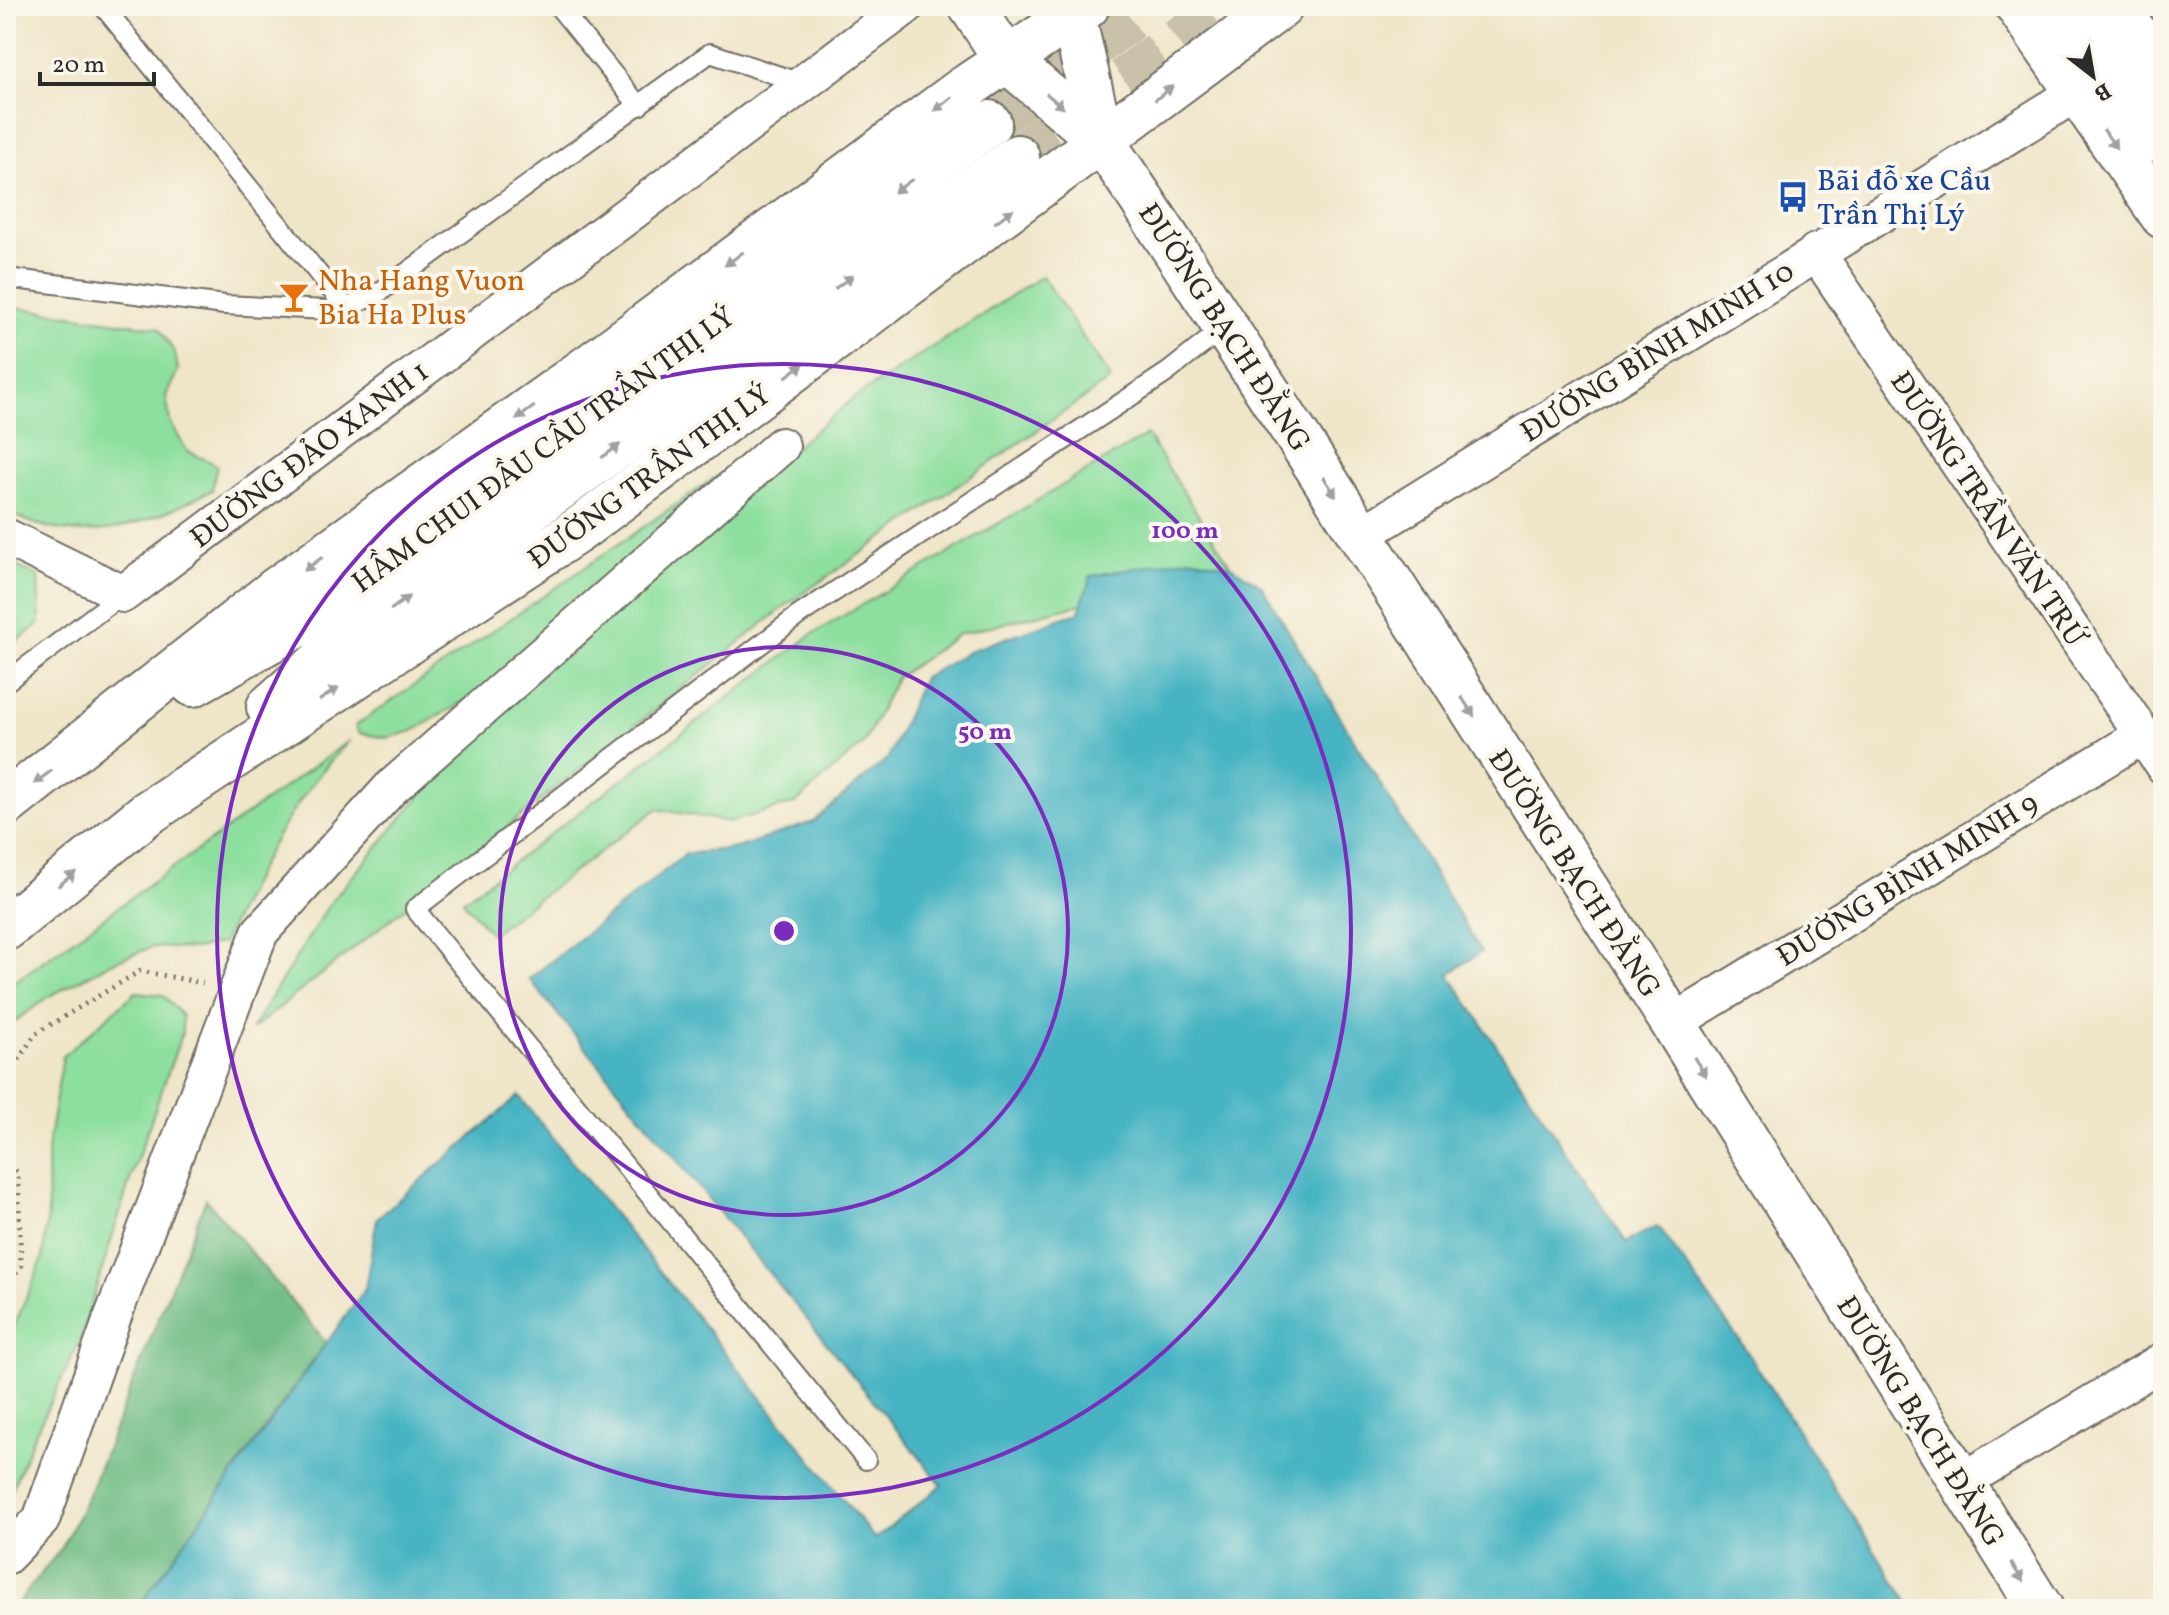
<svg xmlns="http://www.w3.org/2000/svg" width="2169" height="1615" font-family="Vollkorn,serif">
	<rect width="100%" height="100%" fill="#fbf7ec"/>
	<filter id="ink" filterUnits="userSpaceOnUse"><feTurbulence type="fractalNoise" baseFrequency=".0125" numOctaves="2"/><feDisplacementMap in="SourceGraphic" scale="16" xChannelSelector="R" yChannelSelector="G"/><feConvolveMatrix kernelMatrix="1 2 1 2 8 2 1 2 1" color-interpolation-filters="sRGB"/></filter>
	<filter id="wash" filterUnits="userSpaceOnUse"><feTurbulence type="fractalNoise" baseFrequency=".006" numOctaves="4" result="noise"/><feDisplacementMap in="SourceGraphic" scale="32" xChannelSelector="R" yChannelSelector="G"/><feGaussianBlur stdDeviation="1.8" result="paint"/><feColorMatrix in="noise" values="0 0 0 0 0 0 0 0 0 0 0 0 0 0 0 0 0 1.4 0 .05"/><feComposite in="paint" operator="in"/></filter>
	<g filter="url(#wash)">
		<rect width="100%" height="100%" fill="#efe5c8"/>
		<g fill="#8ddf9f" stroke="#5c8565" stroke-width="2">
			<path d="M1042 276 1111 379 788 604 251 1030 330 903 426 789 519 692 684 540 854 398Z"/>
			<path d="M6 306 159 328 175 353 178 370 166 396 170 422 187 451 217 465 212 490C141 526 83 552 6 511Z"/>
			<path d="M1147 435 1231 566 1190 558 1091 576 1082 604 959 634 896 678 864 743 796 803 730 822 657 809 491 934 463 901 811 635Z"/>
			<path d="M729 468 520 668 413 731 386 738 359 733 355 726Z"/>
			<path d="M6 562 38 576 40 623 6 650Z"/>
			<path d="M350 740C291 800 258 867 223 943L195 949 152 947 115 961 48 997 6 1028V988Z"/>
			<path d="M136 992 163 995 182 1016V1033L131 1177 79 1343 32 1440 6 1504V1347L42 1260 48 1215 47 1151 63 1056Z"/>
		</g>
		<path fill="#72be86" stroke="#4e7458" stroke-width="2" d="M206 1199 326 1342 137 1609H13L63 1546 90 1490Z"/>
		<path fill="#47b4c3" stroke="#397077" stroke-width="2" d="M1190 558 1231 566 1261 585 1481 952 1449 974 1626 1242 1658 1226 1744 1347 1912 1609H137L365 1289 377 1218 519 1096 875 1539 942 1485 529 979 686 854 736 848 813 822 888 758 923 678 972 650 1079 612 1091 576Z"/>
	</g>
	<g filter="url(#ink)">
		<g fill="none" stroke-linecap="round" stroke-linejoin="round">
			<g stroke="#c8c0a9" stroke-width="44" stroke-dasharray="44 22" stroke-linecap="butt">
				<path d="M989 123 1148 6"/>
				<path d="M1017 157 1225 6"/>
			</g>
			<defs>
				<g id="lane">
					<path d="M103 6 346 308"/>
					<path d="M558 6 639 106"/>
					<path d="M6 278 225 305 327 310 346 308 377 294 710 53 801 83"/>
					<path d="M6 682 123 594"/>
					<path d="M866 1460 415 909 799 615 1168 372 1226 326"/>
				</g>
				<g id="street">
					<path d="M1816 252 2163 765"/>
					<path d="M1360 536 2078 92"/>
					<path d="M6 537 123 594 906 6"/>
					<path d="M1673 1023 2142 736"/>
					<path d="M1959 1483 2163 1361"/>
					<path d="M6 1556 41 1520 113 1316 260 932 391 788 781 446"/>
				</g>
				<path id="secondary" d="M971 6 1007 60"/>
				<g id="primary">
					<path d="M2018 6 2163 216"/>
					<path d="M2070 6 2163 142"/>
					<path d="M2116 6 2163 74"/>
					<path d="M1073 16 1102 141"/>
					<path d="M1007 60 1102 141 1138 194 1306 450 1673 1023 2041 1609"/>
					<path d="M193 684 299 624 620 394 989 123"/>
					<path d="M269 707 326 657 1017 157"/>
					<path d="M6 804 276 590 593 364 962 90 1087 6"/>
					<path d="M6 928 146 814 577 531 1281 6"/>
				</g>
			</defs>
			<use href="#lane" stroke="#706c62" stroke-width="22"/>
			<use href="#street" stroke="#706c62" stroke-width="40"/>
			<use href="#secondary" stroke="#706c62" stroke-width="48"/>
			<use href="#primary" stroke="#706c62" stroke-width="48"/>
			<g stroke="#706c62" stroke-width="5" stroke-dasharray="2 6" stroke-linecap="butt">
				<path d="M6 1080 35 1034 140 971 203 983"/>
				<path d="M6 1157 18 1174 21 1266 6 1288"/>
			</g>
			<use href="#lane" stroke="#fff" stroke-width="18"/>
			<use href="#street" stroke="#fff" stroke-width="36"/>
			<use href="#secondary" stroke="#fff" stroke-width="44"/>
			<use href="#primary" stroke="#fff" stroke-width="44"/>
		</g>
		<defs><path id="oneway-solid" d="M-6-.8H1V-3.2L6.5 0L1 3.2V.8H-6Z" transform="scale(2)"/></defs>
		<g fill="#a0a0a0">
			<use href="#oneway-solid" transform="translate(1164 93) rotate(-38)"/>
			<use href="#oneway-solid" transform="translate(1055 101) rotate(41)"/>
			<use href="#oneway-solid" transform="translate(943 104) rotate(143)"/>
			<use href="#oneway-solid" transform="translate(2110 139) rotate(56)"/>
			<use href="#oneway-solid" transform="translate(903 186) rotate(144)"/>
			<use href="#oneway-solid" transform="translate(1004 216) rotate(-37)"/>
			<use href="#oneway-solid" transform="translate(734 259) rotate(143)"/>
			<use href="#oneway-solid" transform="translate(844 282) rotate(-36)"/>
			<use href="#oneway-solid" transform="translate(795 370) rotate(-37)"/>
			<use href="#oneway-solid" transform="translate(525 413) rotate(144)"/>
			<use href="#oneway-solid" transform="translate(611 451) rotate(-36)"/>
			<use href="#oneway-solid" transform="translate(1330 487) rotate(58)"/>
			<use href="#oneway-solid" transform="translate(313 564) rotate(144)"/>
			<use href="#oneway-solid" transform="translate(400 603) rotate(-36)"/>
			<use href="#oneway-solid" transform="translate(329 694) rotate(-33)"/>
			<use href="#oneway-solid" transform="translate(1468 707) rotate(57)"/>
			<use href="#oneway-solid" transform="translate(43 777) rotate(143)"/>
			<use href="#oneway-solid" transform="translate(67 879) rotate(-39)"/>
			<use href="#oneway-solid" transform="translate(1700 1067) rotate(58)"/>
			<use href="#oneway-solid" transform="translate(2017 1572) rotate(57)"/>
		</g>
	</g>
	<g fill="none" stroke="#7b2cbf" stroke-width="4">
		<circle cx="784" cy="931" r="284"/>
		<circle cx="784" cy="931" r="567"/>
	</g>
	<defs>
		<symbol id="bus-bare" viewBox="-9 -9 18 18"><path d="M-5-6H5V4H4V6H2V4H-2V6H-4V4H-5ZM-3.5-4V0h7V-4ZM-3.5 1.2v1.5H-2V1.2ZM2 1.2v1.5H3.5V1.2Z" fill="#1a4fb4" stroke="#fbf7ec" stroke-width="2.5" paint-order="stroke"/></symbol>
		<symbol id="bar-bare" viewBox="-9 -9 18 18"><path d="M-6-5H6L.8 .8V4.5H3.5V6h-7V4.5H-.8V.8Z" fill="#e8710a" stroke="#fbf7ec" stroke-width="2.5" paint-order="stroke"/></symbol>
	</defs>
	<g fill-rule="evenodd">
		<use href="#bus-bare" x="1771" y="175" width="44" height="44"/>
		<use href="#bar-bare" x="272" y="275" width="44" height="44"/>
	</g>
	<g text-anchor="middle" stroke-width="8" stroke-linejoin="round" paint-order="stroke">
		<g font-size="30" fill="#164399" stroke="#fbf7ec" text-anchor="start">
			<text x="1817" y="190">Bãi đỗ xe Cầu<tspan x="1817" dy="34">Trần Thị Lý</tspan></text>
		</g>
		<g font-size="30" fill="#c56008" stroke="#fbf7ec" text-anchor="start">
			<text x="318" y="290">Nha Hang Vuon<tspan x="318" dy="34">Bia Ha Plus</tspan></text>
		</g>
		<g font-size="30" fill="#2b2b2b" stroke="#fbf7ec">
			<text transform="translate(1225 327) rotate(57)" y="10">ĐƯỜNG BẠCH ĐẰNG</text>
			<text transform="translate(1657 351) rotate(-32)" y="10">ĐƯỜNG BÌNH MINH 10</text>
			<text transform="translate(543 449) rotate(-36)" y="10">HẦM CHUI ĐẦU CẦU TRẦN THỊ LÝ</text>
			<text transform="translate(309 454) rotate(-37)" y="10">ĐƯỜNG ĐẢO XANH 1</text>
			<text transform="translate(649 476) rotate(-36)" y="10">ĐƯỜNG TRẦN THỊ LÝ</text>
			<text transform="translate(1989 509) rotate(56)" y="10">ĐƯỜNG TRẦN VĂN TRỨ</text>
			<text transform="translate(1575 873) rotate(57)" y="10">ĐƯỜNG BẠCH ĐẰNG</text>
			<text transform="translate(1907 879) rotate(-32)" y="10">ĐƯỜNG BÌNH MINH 9</text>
			<text transform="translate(1921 1421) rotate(58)" y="10">ĐƯỜNG BẠCH ĐẰNG</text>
		</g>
	</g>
	<circle cx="784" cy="931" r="12" fill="#7b2cbf" stroke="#fbf7ec" stroke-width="4"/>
	<g font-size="24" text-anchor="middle" font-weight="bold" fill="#7b2cbf" stroke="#fbf7ec" stroke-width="8" stroke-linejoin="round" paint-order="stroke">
		<text x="1185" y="538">100 m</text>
		<text x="985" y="739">50 m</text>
	</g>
	<rect width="2169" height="1615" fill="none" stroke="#fbf7ec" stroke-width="32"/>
	<g transform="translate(2093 76) rotate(149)" stroke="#fbf7ec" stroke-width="6" paint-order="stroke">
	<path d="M0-6L14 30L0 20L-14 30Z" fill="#2b2b2b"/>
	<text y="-12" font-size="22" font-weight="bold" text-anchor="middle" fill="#2b2b2b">B</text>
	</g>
	<path d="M40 72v12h114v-12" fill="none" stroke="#2b2b2b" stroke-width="4"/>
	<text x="52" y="72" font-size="24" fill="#2b2b2b" stroke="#fbf7ec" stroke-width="6" paint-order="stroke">20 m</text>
</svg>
